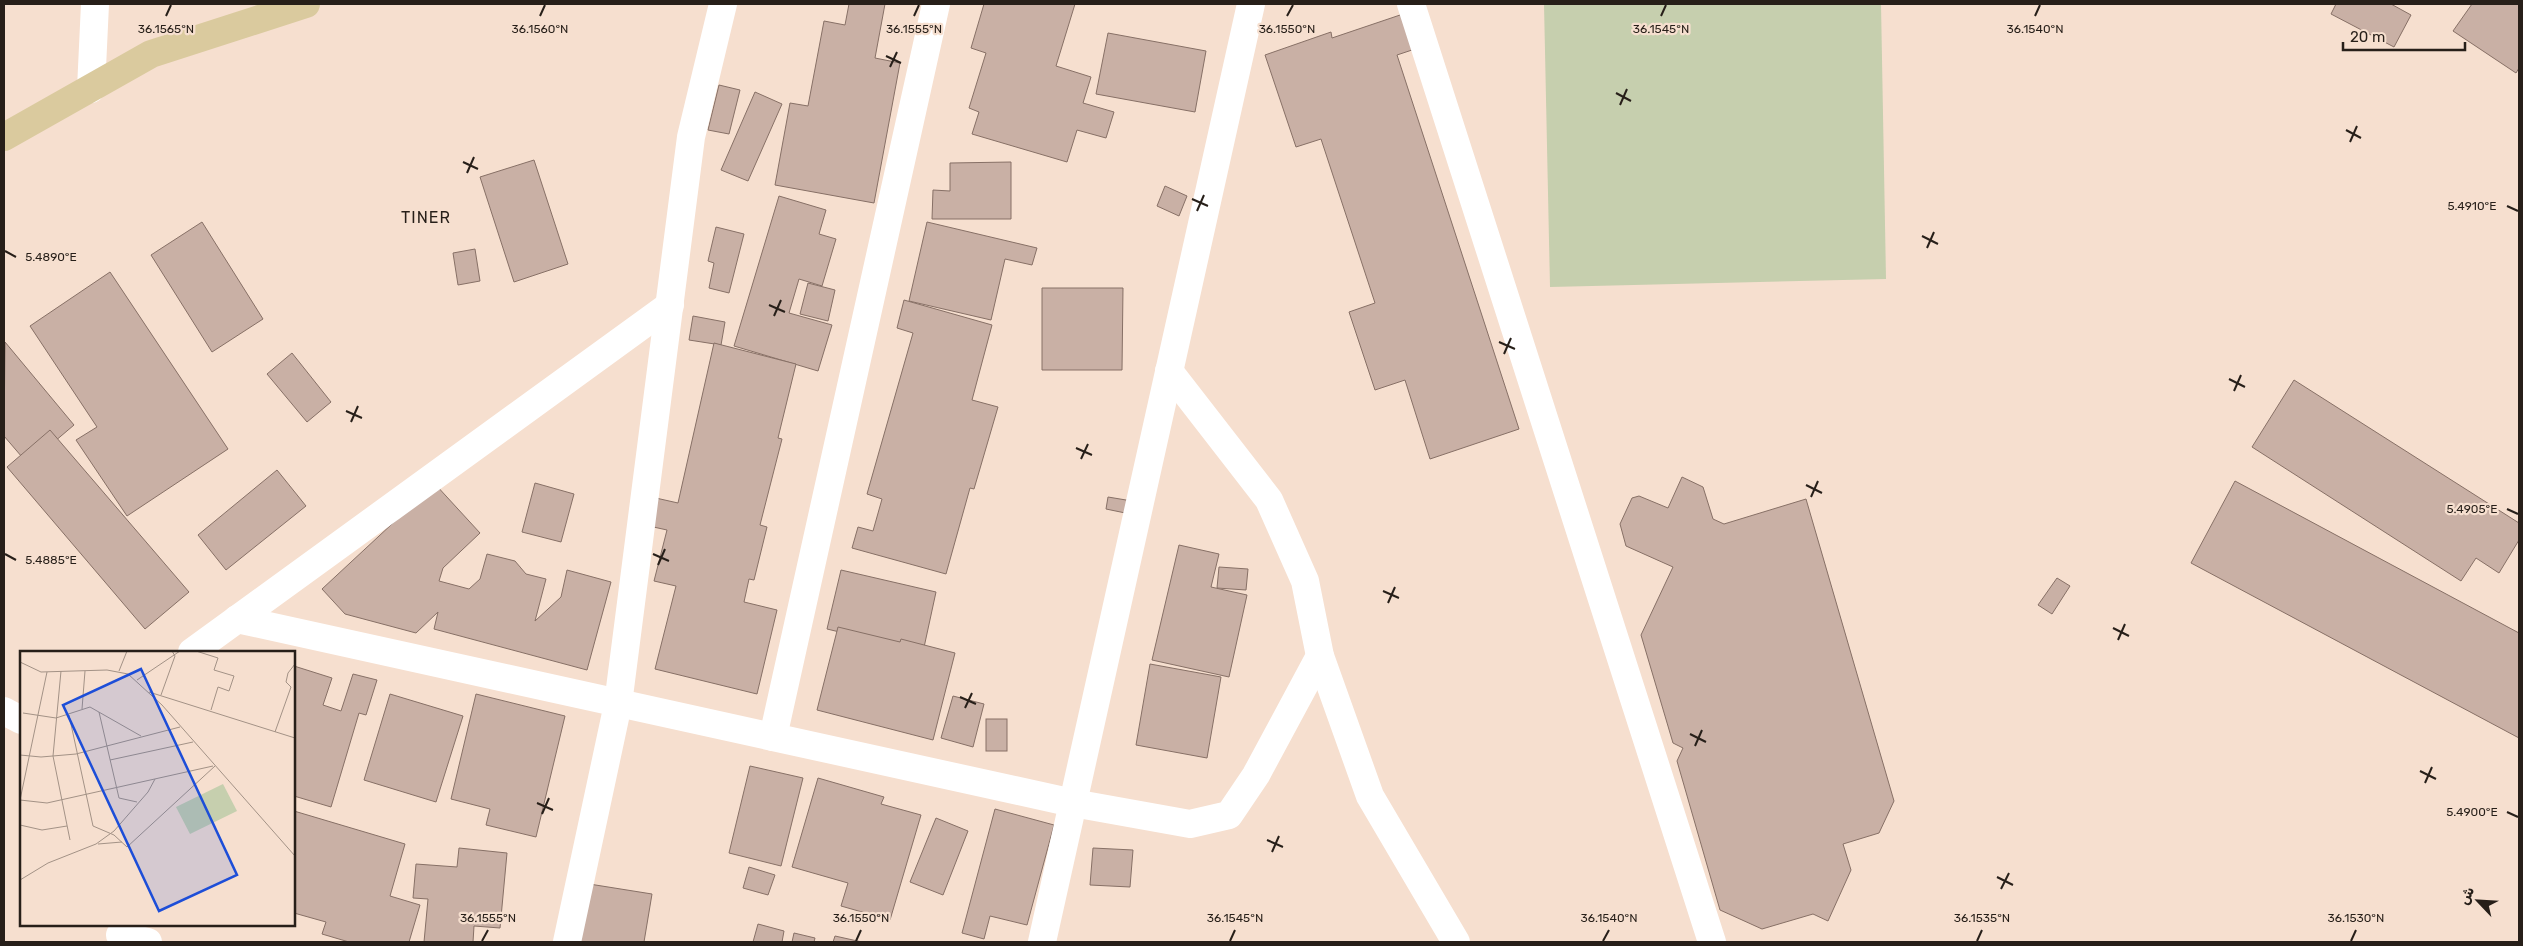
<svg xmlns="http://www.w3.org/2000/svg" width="2523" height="946" font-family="Rubik,Vazirmatn,sans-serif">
	<rect width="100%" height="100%" fill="#f6dfcf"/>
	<path fill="#c6cfae" d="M1544 4H1881L1886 279 1550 287Z"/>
	<g fill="#c9b0a5" stroke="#877066">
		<path d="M849 4H885L875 58 900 63 874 203 775 185 790 103 808 106 824 21 845 25Z"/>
		<path d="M984 4H1075L1056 66 1091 77 1083 103 1114 112 1106 138 1077 130 1067 162 972 134 979 112 969 108 986 53 971 48Z"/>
		<path d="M2336 4H2391L2411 15 2394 47 2331 14Z"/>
		<path d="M2472 4H2519V68L2516 73 2453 31Z"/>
		<path d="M1406 13 1418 48 1397 55 1519 429 1430 459 1405 380 1375 390 1349 312 1375 303 1321 139 1296 147 1265 55 1331 32 1332 38Z"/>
		<path d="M1108 33 1206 51 1195 112 1096 94Z"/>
		<path d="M719 85 740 90 729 134 708 130Z"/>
		<path d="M755 92 782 104 748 181 721 170Z"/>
		<path d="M534 160 568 264 514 282 480 177Z"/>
		<path d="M1011 162V219H932L933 190 950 191V163Z"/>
		<path d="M1165 186 1187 196 1179 216 1157 206Z"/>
		<path d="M779 196 826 210 819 234 836 239 822 286 799 279 789 313 832 325 818 371 734 346Z"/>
		<path d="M202 222 263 319 212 352 151 255Z"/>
		<path d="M927 222 1037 248 1032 265 1005 259 991 320 909 301Z"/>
		<path d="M716 227 744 234 729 293 709 288 714 263 708 261Z"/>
		<path d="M475 249 480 281 458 285 453 253Z"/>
		<path d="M110 272 228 449 127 516 76 440 97 427 30 326Z"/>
		<path d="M808 283 835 290 828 321 800 314Z"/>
		<path d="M1042 288H1123L1122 370H1042Z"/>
		<path d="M904 300 992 325 972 400 998 407 974 489 970 488 946 574 852 548 858 527 873 531 882 499 867 494 913 333 897 328Z"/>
		<path d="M693 316 725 322 721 345 689 340Z"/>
		<path d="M5 342 74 425 28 464 4 436Z"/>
		<path d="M714 343 796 364 778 438 782 439 760 525 767 527 754 580 749 579 744 602 777 610 757 694 655 669 676 586 654 581 667 530 640 524 647 496 678 503Z"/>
		<path d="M292 353 331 402 307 422 267 374Z"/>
		<path d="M2294 380 2519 523V540L2499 573 2476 558 2461 581 2252 447Z"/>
		<path d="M50 430 189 592 145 629 7 467Z"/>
		<path d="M277 470 306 506 226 570 198 535Z"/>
		<path d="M1682 477 1703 487 1713 519 1724 524 1806 499 1894 801 1879 833 1843 844 1851 870 1828 921 1813 914 1762 929 1720 910 1677 761 1683 748 1673 743 1641 635 1673 567 1626 546 1620 524 1632 498 1639 496 1668 508Z"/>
		<path d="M2235 481 2519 633V738L2191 563Z"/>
		<path d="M535 483 574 494 561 542 522 532Z"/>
		<path d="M435 484 480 533 443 568 439 581 469 589 480 579 487 554 515 561 526 574 546 579 535 621 561 597 567 570 611 582 587 670 434 629 438 612 416 633 345 614 322 589Z"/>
		<path d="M1108 497 1138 502 1135 515 1106 509Z"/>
		<path d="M1179 545 1219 554 1211 587 1247 595 1229 677 1152 660Z"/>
		<path d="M1219 567 1248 569 1246 590 1217 588Z"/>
		<path d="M841 570 936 592 923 652 827 629Z"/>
		<path d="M2057 578 2070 586 2052 614 2038 605Z"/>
		<path d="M838 627 900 642 901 639 955 653 933 740 817 710Z"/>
		<path d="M1150 664 1221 677 1207 758 1136 745Z"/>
		<path d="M294 666 332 678 323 705 341 711 353 674 377 680 366 715 359 713 331 807 294 796Z"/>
		<path d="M390 694 463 716 436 802 364 780Z"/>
		<path d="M476 694 565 716 536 837 486 825 490 809 451 799Z"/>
		<path d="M953 696 984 704 973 747 941 738Z"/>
		<rect x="986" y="719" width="21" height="32"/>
		<path d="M750 766 803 778 781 866 729 853Z"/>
		<path d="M818 778 884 797 881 804 921 815 890 920 841 906 848 883 792 867Z"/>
		<path d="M995 809 1054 825 1027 925 990 916 984 939 962 933Z"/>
		<path d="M294 811 405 844 390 896 420 905 409 942H349L322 934 326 922 294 913Z"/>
		<path d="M936 818 968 831 943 895 910 882Z"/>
		<path d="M459 848 507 853 500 928 474 926 473 942H424L428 899 413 898 416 864 457 867Z"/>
		<path d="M1093 848 1133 850 1130 887 1090 885Z"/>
		<path d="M749 867 775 875 768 895 743 888Z"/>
		<path d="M583 883 652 894 644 942H649H573Z"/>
		<path d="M758 924 784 931 782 942H753Z"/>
		<path d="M794 933 815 938 814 942H792Z"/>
		<path d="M835 936 862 942H833Z"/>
	</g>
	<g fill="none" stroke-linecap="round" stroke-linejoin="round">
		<g stroke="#fff" stroke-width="28">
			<path d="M1411 4 1712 942"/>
			<path d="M91 89 95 4"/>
			<path d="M1169 371 1269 500 1305 581 1320 656 1370 796 1456 942"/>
			<path d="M237 619 1073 803 1190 824 1229 815 1256 775 1320 656"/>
			<path d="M192 652 670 305"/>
			<path d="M4 711 21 720"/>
			<path d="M773 737 936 4"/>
			<path d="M120 935 148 942"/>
			<path d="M567 942 618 704 691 137 723 4"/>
			<path d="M1042 942 1251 4"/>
		</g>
		<path stroke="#daca9e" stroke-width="28" d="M4 137 151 54 306 4"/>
	</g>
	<path fill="none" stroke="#271f19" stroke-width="2" d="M166 16 171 5M540 16 545 5M914 16 919 5M1287 16 1293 5M1661 16 1666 5M2035 16 2040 5M886 56 901 63M890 67 897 52M1616 93 1631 101M1620 105 1627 89M2346 130 2361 138M2350 142 2357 126M463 162 478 169M467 173 474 157M1192 199 1208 206M2507 206 2518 211M1197 211 1204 195M1922 236 1938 244M1927 248 1934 232M5 251 16 257M769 305 785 312M774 316 781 300M1499 342 1515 349M1504 354 1511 338M2229 379 2245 387M2234 391 2241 375M346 411 362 418M351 422 358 406M1076 448 1092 455M1081 459 1088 444M1806 485 1822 493M1811 497 1818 481M2507 509 2518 514M5 554 16 560M653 554 669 561M658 565 665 549M1383 591 1399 598M1388 603 1395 587M2113 628 2129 636M2118 640 2125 624M960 697 976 704M965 708 972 693M1690 734 1706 742M1695 746 1702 730M2420 771 2436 779M2425 783 2432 767M537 803 553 810M2507 812 2518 817M542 814 549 798M1267 840 1283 847M1272 852 1279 836M1997 877 2013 885M2001 889 2009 873M482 941 488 930M856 941 861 930M1230 941 1235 930M1603 941 1609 930M1977 941 1982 930M2351 941 2356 930"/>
	<g text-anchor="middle" stroke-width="4.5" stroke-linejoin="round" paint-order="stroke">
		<g font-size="16" letter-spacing="1" fill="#271f19" stroke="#f6dfcf">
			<text x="426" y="223">TINER</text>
		</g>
	</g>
	<g transform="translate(20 651)">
		<rect width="275" height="275" fill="#f6dfcf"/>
		<path d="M203 133 217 160 170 183 156 156Z" fill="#c6cfae"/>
		<path fill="none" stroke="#a39286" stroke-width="1" d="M176 0 198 7 194 19 214 25 209 40 198 36 191 59M0 11 21 21 87 19 108 23 142 54 275 205M41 20 33 105 50 189M99 20 107 0M117 29 160 0M129 41 275 87M141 44 155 5 152 0M62 58 65 20M79 61 99 147 117 151M3 62 36 67 70 56 121 85M49 64 73 175 94 184 107 196 195 115M255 81 271 36 266 31 268 22 275 13M0 104 21 106 56 103 160 76M90 109 173 91M0 149 27 152 193 115M0 149 27 21M0 174 22 179 47 175M78 193 102 191M0 229 28 212 76 193 94 180 128 141 135 128"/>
		<path fill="#1d4ed8" fill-opacity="0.15" stroke="#1d4ed8" stroke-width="2.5" d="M121 18 217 224 139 260 43 54Z"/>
		<rect width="275" height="275" fill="none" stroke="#271f19" stroke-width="2.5"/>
	</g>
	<g font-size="12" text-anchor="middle" fill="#271f19" stroke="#f6dfcf" stroke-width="4.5" stroke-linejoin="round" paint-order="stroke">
		<text x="166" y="33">36.1565°N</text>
		<text x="540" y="33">36.1560°N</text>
		<text x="914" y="33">36.1555°N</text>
		<text x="1287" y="33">36.1550°N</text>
		<text x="1661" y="33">36.1545°N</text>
		<text x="2035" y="33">36.1540°N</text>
		<text x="2472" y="210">5.4910°E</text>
		<text x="51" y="261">5.4890°E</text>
		<text x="2472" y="513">5.4905°E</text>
		<text x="51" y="564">5.4885°E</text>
		<text x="2472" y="816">5.4900°E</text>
		<text x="488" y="922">36.1555°N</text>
		<text x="861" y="922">36.1550°N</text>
		<text x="1235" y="922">36.1545°N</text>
		<text x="1609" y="922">36.1540°N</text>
		<text x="1982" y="922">36.1535°N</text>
		<text x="2356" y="922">36.1530°N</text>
	</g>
	<rect width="2523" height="946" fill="none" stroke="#271f19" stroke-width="10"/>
	<g transform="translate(2478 901) rotate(295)" stroke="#f6dfcf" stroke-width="4" paint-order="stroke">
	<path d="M0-4L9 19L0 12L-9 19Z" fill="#271f19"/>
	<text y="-8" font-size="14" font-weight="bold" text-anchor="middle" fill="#271f19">ش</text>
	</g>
	<path d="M2343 42v8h122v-8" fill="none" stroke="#271f19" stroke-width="2.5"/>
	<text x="2350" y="42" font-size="15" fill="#271f19" stroke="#f6dfcf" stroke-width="4" paint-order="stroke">20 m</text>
</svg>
